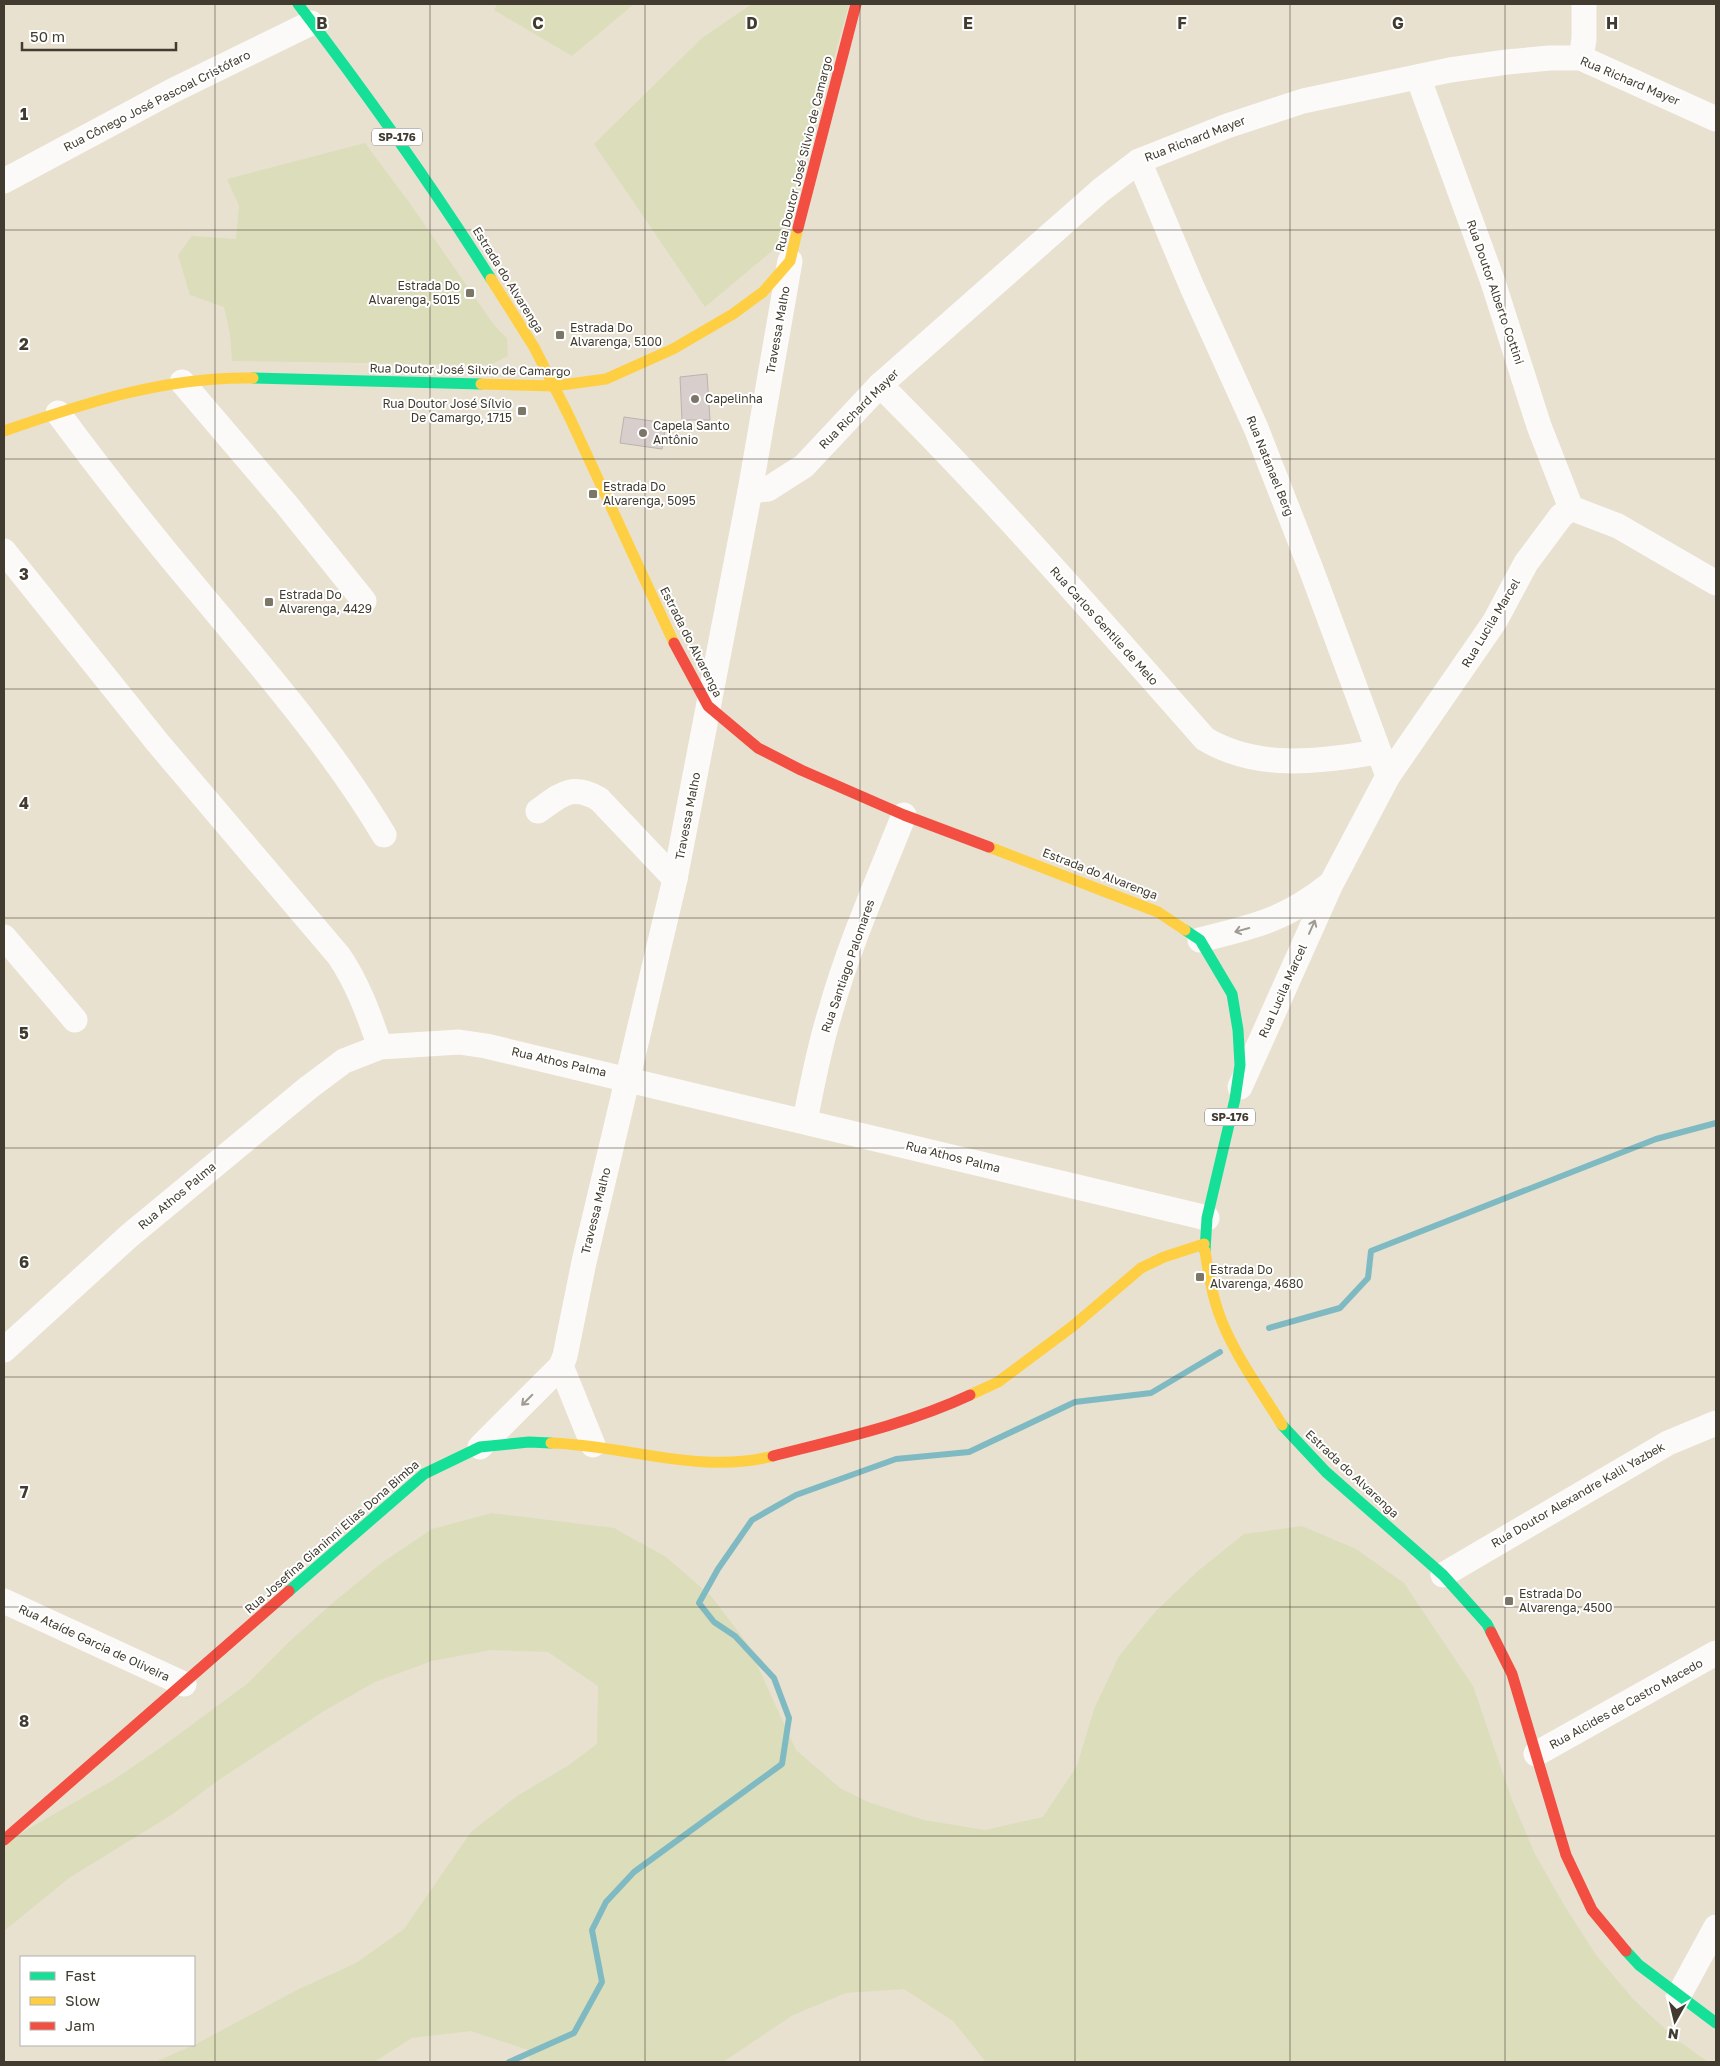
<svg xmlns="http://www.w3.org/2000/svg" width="1720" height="2066" font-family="'Golos Text',sans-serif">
	<rect width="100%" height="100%" fill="#e8e1d0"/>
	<g fill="#dbddbb">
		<path d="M497 4H634L572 56 494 10Z"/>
		<path d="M752 4H849L783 242 705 307 594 144 702 38Z"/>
		<path d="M365 143 411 205 494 325 507 338 508 356 490 365 232 361 230 334 224 307 190 295 178 255 192 236 236 239 239 206 227 179Z"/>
		<path d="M492 1513 614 1528 666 1557 711 1596 747 1643 796 1750 840 1788 868 1802 924 1820 985 1830 1043 1817 1077 1766 1094 1709 1119 1656 1156 1611 1198 1571 1244 1534 1302 1526 1356 1549 1404 1583 1473 1686 1512 1800 1535 1854 1564 1905 1596 1955 1634 2000 1676 2039 1708 2062H986L953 2021 904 1989 846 1993 793 2015 723 2062H530L528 2050 471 2031 412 2038 374 2062H155L194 2045 297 1990 356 1963 404 1929 471 1832 517 1796 569 1765 597 1744 598 1686 548 1652 491 1650 432 1661 375 1682 324 1711 220 1779 173 1814 69 1878 4 1931V1843L115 1779 163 1746 247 1684 289 1642 335 1601 383 1562 432 1529Z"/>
	</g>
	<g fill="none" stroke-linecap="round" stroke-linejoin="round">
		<g stroke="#7fbac3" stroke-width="6">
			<path d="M1269 1328 1340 1308 1368 1278 1371 1251 1656 1139 1716 1123"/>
			<path d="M509 2062 574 2033 602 1982 592 1930 606 1902 634 1872 782 1764 789 1718 774 1678 735 1636 714 1622 699 1603 718 1569 752 1520 796 1495 896 1459 969 1452 1075 1402 1151 1393 1220 1352"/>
		</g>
	</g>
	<g fill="#d8cfcd" stroke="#bbb3b0">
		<path d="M707 374 710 420H682L680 377Z"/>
		<path d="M624 417 666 423 662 449 620 443Z"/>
	</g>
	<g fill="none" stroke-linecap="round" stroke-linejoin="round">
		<g stroke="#fcfaf8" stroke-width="25">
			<path d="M1581 58 1584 39V4"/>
			<path d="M1418 77 1493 282 1539 426 1571 508"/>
			<path d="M1139 161 1192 287 1256 428 1311 569 1388 776"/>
			<path d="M4 181 172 91 311 23"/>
			<path d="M182 382 286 504 364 601"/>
			<path d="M880 385C994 498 1099 619 1205 739 1259 771 1319 761 1378 752"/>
			<path d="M58 413C104 475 151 535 201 594 265 671 332 748 384 835"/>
			<path d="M750 491 768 489 804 466 880 385 1101 190 1139 161 1227 126 1303 101 1450 70 1507 62 1550 58H1581L1716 119"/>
			<path d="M4 551 158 743 339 956C358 984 369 1015 380 1047"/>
			<path d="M538 811C561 795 571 783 599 799L675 879"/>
			<path d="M4 937 75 1020"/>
			<path d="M1200 940C1253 927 1285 920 1329 885"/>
			<path d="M1240 1087 1331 884 1388 776 1495 621 1526 563 1561 516 1571 508 1618 526 1716 583"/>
			<path d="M805 1121C812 1085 819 1048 830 1013 849 945 878 880 904 815"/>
			<path d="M4 1350 129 1236 308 1088 344 1061 380 1047 459 1042 486 1046 1207 1218"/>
			<path d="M561 1366 593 1445"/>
			<path d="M480 1447 561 1366 565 1356 584 1262 675 879 750 491 790 261"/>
			<path d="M1443 1575 1668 1443 1716 1423"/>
			<path d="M4 1601 184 1684"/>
			<path d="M1536 1754 1716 1653"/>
			<path d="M1679 1995 1716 1927"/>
		</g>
		<g stroke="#16e098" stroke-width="11">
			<path d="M298 4C366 93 431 184 491 279"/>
			<path d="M253 378 481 384"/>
			<path d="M1185 930 1200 940 1232 994 1238 1030 1240 1065 1235 1099 1207 1218 1205 1251"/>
			<path d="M1282 1425 1326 1472 1443 1575 1487 1624 1491 1632"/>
			<path d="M289 1591 424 1474 480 1447 529 1442 551 1443"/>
			<path d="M1626 1951 1639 1965 1716 2023"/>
		</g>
		<g stroke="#ffcf43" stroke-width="11">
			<path d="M491 279 534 347 568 414 674 643"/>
			<path d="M481 384 554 386 606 379 673 349 733 314 763 292 790 261 798 228"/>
			<path d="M4 431C85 403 166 376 253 378"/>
			<path d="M989 847 1158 912 1185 930"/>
			<path d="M1205 1251C1208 1271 1211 1291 1218 1311 1232 1352 1260 1389 1282 1425"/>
			<path d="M970 1395 998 1382 1073 1326 1141 1268 1164 1257 1204 1244"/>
			<path d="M551 1443C625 1445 699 1475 773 1456"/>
		</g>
		<g stroke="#f24e42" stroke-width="11">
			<path d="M798 228 856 4"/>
			<path d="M674 643 708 706 758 748 801 770 904 815 989 847"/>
			<path d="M773 1456C839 1439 908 1424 970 1395"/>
			<path d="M1491 1632 1512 1674 1566 1855 1592 1910 1626 1951"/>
			<path d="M4 1840 289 1591"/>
		</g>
	</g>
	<defs><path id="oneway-shaft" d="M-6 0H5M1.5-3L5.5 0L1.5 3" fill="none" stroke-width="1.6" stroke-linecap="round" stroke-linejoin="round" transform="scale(1.25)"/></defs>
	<g stroke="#9e9b94">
		<use href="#oneway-shaft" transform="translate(1312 927) rotate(-66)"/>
		<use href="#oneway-shaft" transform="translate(1242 930) rotate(165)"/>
		<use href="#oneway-shaft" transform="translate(527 1400) rotate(135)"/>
	</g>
	<path fill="none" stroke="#413c2f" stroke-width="1" stroke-opacity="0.55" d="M215 4V2062M430 4V2062M645 4V2062M860 4V2062M1075 4V2062M1290 4V2062M1505 4V2062M4 230H1716M4 459H1716M4 689H1716M4 918H1716M4 1148H1716M4 1377H1716M4 1607H1716M4 1836H1716"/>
	<g fill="#7b7667" stroke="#fff" stroke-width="2">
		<rect x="465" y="288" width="10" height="10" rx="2.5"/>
		<rect x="555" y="330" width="10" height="10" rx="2.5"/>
		<circle cx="695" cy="399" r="5"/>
		<rect x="517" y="406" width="10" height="10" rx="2.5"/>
		<circle cx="643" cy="433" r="5"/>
		<rect x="588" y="489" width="10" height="10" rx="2.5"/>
		<rect x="264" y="597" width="10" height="10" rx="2.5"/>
		<rect x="1195" y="1272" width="10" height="10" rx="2.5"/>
		<rect x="1504" y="1596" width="10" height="10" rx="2.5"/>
	</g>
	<g text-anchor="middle" stroke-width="4" stroke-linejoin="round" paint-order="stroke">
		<g fill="#fff" stroke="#7a766d" stroke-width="1">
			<rect x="372" y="128.5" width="50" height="17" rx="4"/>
			<rect x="1205" y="1108.5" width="50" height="17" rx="4"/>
		</g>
		<g font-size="11" font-weight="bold" fill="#413c2f">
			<text x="397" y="141">SP-176</text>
			<text x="1230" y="1121">SP-176</text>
		</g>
		<g font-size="12" fill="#413c2f" stroke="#fff">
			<text transform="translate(1630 81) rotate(23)" y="4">Rua Richard Mayer</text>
			<text transform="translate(157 101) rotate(-27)" y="4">Rua Cônego José Pascoal Cristófaro</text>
			<text transform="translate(1195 139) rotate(-21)" y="4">Rua Richard Mayer</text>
			<text transform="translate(804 154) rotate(-76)" y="4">Rua Doutor José Silvio de Camargo</text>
			<text transform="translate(508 280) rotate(58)" y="4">Estrada do Alvarenga</text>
			<text transform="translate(1495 292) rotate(71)" y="4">Rua Doutor Alberto Cottini</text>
			<text transform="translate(778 330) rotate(-80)" y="4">Travessa Malho</text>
			<text transform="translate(470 370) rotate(1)" y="4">Rua Doutor José Silvio de Camargo</text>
			<text transform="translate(859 409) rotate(-45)" y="4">Rua Richard Mayer</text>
			<text transform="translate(1270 466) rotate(68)" y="4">Rua Natanael Berg</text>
			<text transform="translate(1491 623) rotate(-59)" y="4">Rua Lucila Marcel</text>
			<text transform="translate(1104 626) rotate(48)" y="4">Rua Carlos Gentile de Melo</text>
			<text transform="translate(691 642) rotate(63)" y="4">Estrada do Alvarenga</text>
			<text transform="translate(688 816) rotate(-79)" y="4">Travessa Malho</text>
			<text transform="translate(1100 874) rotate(21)" y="4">Estrada do Alvarenga</text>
			<text transform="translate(848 966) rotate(-71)" y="4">Rua Santiago Palomares</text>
			<text transform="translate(1283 991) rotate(-66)" y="4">Rua Lucila Marcel</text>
			<text transform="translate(559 1062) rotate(13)" y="4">Rua Athos Palma</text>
			<text transform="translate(953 1157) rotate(14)" y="4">Rua Athos Palma</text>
			<text transform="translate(177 1196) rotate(-40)" y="4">Rua Athos Palma</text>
			<text transform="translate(596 1211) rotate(-76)" y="4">Travessa Malho</text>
			<text transform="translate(1352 1474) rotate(43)" y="4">Estrada do Alvarenga</text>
			<text transform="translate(1578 1495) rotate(-30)" y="4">Rua Doutor Alexandre Kalil Yazbek</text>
			<text transform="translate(332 1537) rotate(-41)" y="4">Rua Josefina Gianinni Elias Dona Bimba</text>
			<text transform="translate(94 1643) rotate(25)" y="4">Rua Ataíde Garcia de Oliveira</text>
			<text transform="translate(1626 1704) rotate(-29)" y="4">Rua Alcides de Castro Macedo</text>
		</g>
		<g font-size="12" fill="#413c2f" stroke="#fff" text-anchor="start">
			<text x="460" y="290" text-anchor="end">Estrada Do<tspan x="460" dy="14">Alvarenga, 5015</tspan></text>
			<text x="570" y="332">Estrada Do<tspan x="570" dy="14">Alvarenga, 5100</tspan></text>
			<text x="705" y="403">Capelinha</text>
			<text x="512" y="408" text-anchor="end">Rua Doutor José Sílvio<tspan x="512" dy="14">De Camargo, 1715</tspan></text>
			<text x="653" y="430">Capela Santo<tspan x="653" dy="14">Antônio</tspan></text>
			<text x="603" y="491">Estrada Do<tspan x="603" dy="14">Alvarenga, 5095</tspan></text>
			<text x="279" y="599">Estrada Do<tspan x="279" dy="14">Alvarenga, 4429</tspan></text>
			<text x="1210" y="1274">Estrada Do<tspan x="1210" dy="14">Alvarenga, 4680</tspan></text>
			<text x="1519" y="1598">Estrada Do<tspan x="1519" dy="14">Alvarenga, 4500</tspan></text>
		</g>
	</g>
	<g font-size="16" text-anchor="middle" font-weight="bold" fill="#413c2f" stroke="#fff" stroke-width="4" stroke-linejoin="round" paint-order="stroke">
		<text x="322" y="29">B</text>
		<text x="538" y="29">C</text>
		<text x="752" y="29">D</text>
		<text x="968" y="29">E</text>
		<text x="1182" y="29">F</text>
		<text x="1398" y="29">G</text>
		<text x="1612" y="29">H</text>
		<text x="24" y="120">1</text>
		<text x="24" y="350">2</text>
		<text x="24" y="580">3</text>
		<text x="24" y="809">4</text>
		<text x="24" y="1039">5</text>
		<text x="24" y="1268">6</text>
		<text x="24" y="1498">7</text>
		<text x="24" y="1727">8</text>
	</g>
	<rect width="1720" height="2066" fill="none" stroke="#413c2f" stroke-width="10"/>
	<rect x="20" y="1956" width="175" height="90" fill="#ffffff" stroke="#b3b1ac"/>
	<rect x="30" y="1972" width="25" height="8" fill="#16e098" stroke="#b3b1ac"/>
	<text x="65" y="1981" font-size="15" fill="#413c2f">Fast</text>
	<rect x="30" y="1997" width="25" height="8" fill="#ffcf43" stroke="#b3b1ac"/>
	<text x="65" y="2006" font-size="15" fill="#413c2f">Slow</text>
	<rect x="30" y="2022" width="25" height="8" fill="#f24e42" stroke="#b3b1ac"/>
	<text x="65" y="2031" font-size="15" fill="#413c2f">Jam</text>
	<g transform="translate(1675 2021) rotate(188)" stroke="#ffffff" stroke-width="4" paint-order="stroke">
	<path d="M0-4L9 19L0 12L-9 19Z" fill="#413c2f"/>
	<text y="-8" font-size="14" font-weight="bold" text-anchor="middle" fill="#413c2f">N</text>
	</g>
	<path d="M22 42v8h154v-8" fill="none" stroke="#413c2f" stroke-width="2.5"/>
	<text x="30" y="42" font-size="15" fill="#413c2f" stroke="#ffffff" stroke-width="4" paint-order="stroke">50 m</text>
</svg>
